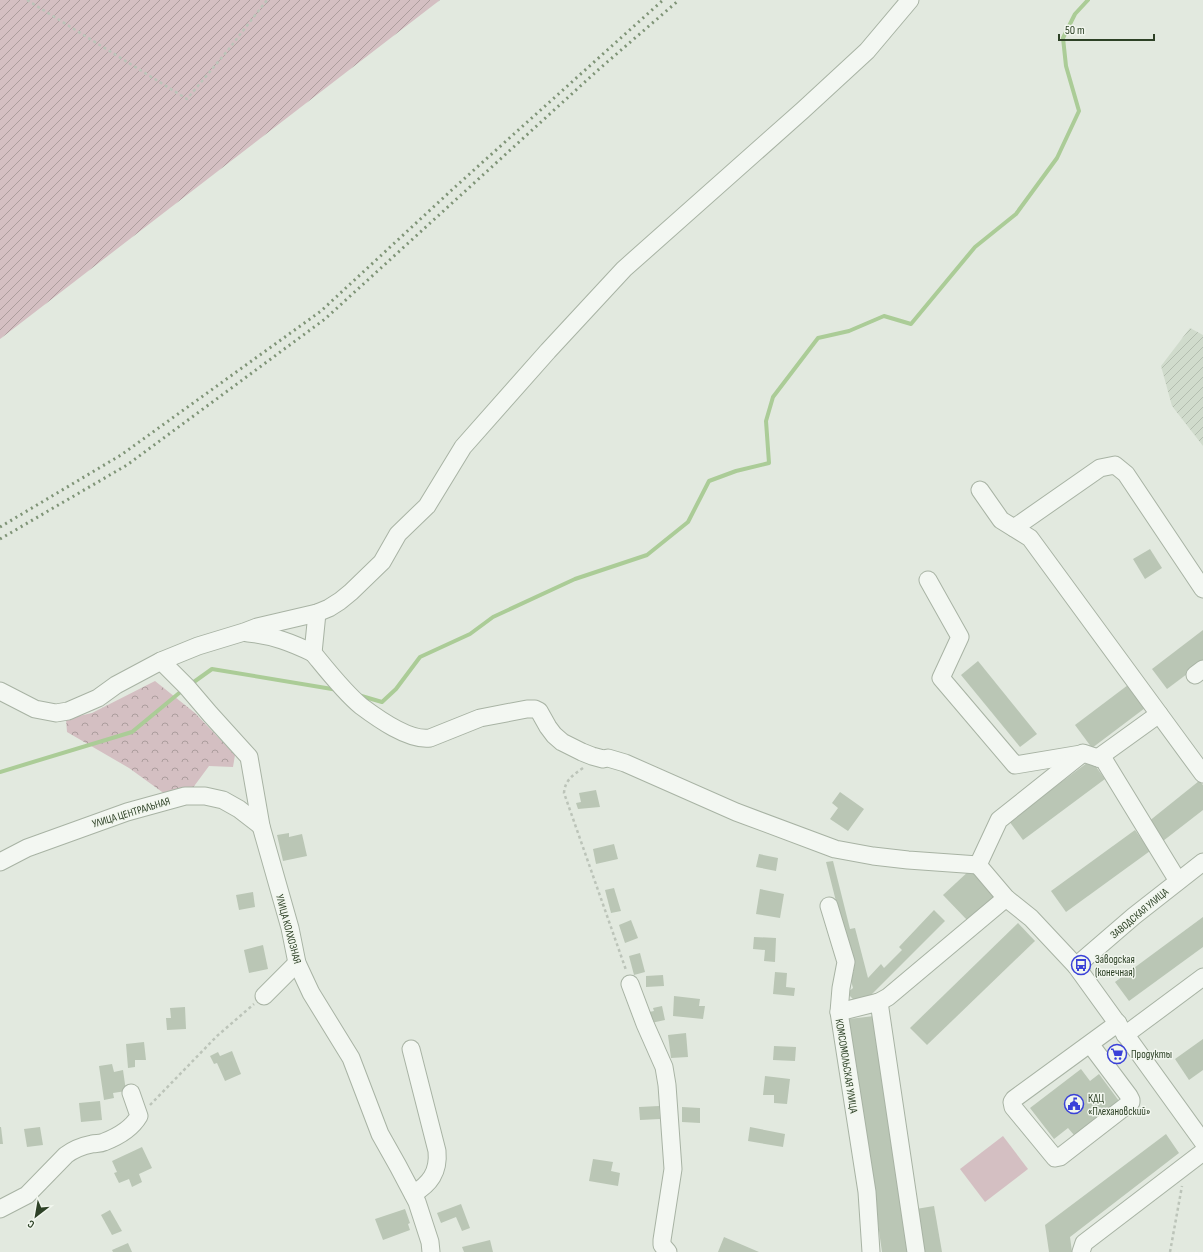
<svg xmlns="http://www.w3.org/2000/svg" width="1203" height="1252" font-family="'Sofia Sans Condensed',sans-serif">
	<defs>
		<pattern id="industrial-furrows" width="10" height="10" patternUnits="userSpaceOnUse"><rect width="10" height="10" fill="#d0dbcc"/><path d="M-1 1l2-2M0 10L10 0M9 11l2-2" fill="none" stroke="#b3bdaf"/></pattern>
		<pattern id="forest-crowns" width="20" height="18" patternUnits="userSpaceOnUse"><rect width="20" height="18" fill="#d4bfc2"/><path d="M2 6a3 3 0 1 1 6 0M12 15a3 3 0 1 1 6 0" fill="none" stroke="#ac9d9d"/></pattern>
		<pattern id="garden-furrows" width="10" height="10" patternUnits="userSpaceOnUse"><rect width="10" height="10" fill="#d4bfc2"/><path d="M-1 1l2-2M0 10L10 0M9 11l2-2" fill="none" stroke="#ac9d9d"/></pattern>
	</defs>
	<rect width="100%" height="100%" fill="#e2e9df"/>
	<path fill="url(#industrial-furrows)" d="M1190 328 1203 335V446L1172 406 1161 366Z"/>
	<path fill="#d4bfc2" d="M1003 1136 1028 1169 985 1202 960 1169Z"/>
	<path fill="url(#forest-crowns)" d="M155 681 195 713 235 755 233 767 209 766 192 789 169 797 129 768 67 732 66 719 92 713Z"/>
	<path fill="url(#garden-furrows)" d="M0 0H440L0 339Z"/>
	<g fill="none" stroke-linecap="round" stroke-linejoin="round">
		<g stroke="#abcc97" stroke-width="4">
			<path d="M191 684 212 669 338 690"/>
			<path d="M358 695 382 702 396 689 420 657 470 634 493 617 575 579 647 555 688 522 709 481 736 471 769 463 766 421 773 397 818 338 849 331 884 316 911 324 975 247 1016 214 1057 158 1079 111 1066 66 1063 38 1075 14 1088 0"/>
			<path d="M0 772 132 732 184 689"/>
		</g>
	</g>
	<g fill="#bac6b5">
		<path d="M1150 549 1162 568 1145 579 1133 559Z"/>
		<path d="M1203 630V662L1167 689 1152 669Z"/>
		<path d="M978 661 1037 734 1020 747 961 675Z"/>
		<path d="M1132 682 1149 705 1092 748 1075 725Z"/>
		<path d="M1091 760 1105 779 1023 840 1009 821Z"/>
		<path d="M1199 781 1203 785V810L1163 841 1148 822Z"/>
		<path d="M596 790 600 807 578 809 576 803 581 802 579 793Z"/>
		<path d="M840 792 864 809 848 831 830 819 838 808 832 803Z"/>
		<path d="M1135 830 1150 851 1066 912 1051 891Z"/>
		<path d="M289 833V837L302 834 307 856 283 861 277 835Z"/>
		<path d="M614 844 618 859 596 864 593 849Z"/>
		<path d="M759 854 778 858 776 871 756 867Z"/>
		<path d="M833 861 850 929 855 928 868 978 881 964 884 968 902 950 899 947 934 910 945 921 870 996 856 1002 847 993 853 988 849 973 854 972 826 862Z"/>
		<path d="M970 870 995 896 968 921 943 895Z"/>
		<path d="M614 888 621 911 611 913 605 890Z"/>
		<path d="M760 889 784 894 780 918 756 914Z"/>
		<path d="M253 892 255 907 239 910 236 895Z"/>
		<path d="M1203 917V947L1129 1001 1115 982Z"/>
		<path d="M631 920 638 938 625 943 619 925Z"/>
		<path d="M1018 923 1035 941 927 1045 910 1028Z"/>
		<path d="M754 937 776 938 775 962 764 961 765 950 753 949Z"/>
		<path d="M263 945 268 969 249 973 244 950Z"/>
		<path d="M640 953 645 972 634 975 629 956Z"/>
		<path d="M775 972 787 973 786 987 795 988 794 996 773 994Z"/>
		<path d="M663 975 664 986 646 987V976Z"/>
		<path d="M674 996 700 999 699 1006H705L703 1019 673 1016Z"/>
		<path d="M662 1006 665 1020 651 1023 649 1012 654 1011 653 1008Z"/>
		<path d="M185 1007 186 1029 167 1030 166 1018H171L170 1008Z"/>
		<path d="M874 1016 908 1252H882L849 1019Z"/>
		<path d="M686 1033 688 1057 671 1058 668 1035Z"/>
		<path d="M1203 1039V1070L1189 1080 1175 1059Z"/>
		<path d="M144 1042 146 1060H135V1067L128 1068 126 1044Z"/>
		<path d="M1117 1044 1119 1046H1120L1126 1056 1116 1063 1107 1052Z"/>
		<path d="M774 1046 796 1047 795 1061 773 1060Z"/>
		<path d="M232 1051 241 1074 225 1081 217 1063 214 1064 210 1056 218 1052 220 1056Z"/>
		<path d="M112 1064 114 1072 123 1070 126 1091 113 1093 114 1098 104 1100 99 1066Z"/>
		<path d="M1081 1069 1090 1081 1099 1074 1119 1101 1074 1135 1068 1128 1054 1139 1030 1108Z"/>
		<path d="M765 1076 790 1079 787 1104 774 1103V1095H763Z"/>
		<path d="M100 1101 102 1120 81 1122 79 1103Z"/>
		<path d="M659 1106 660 1119 640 1120 639 1107Z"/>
		<path d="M682 1107 700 1108V1123L682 1122Z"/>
		<path d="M0 1127H1L3 1144H0Z"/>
		<path d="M40 1127 43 1145 27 1147 24 1129Z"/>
		<path d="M750 1127 785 1134 783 1147 748 1141Z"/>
		<path d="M1166 1134 1179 1153 1070 1237 1072 1252H1049L1045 1225Z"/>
		<path d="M142 1147 152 1168 139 1174 142 1182 132 1187 129 1179 119 1183 114 1173 117 1172 112 1161Z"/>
		<path d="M593 1159 613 1162 611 1171 620 1173 618 1186 589 1181Z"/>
		<path d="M461 1204 470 1228 462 1231 456 1217 441 1223 437 1213Z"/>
		<path d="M934 1206 942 1252H923L916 1209Z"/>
		<path d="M405 1209 410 1223 408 1224 410 1230 383 1240 375 1219Z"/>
		<path d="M110 1210 122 1231 112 1235 101 1215Z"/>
		<path d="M724 1237 759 1252H718Z"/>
		<path d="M490 1240 493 1252H464L462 1247Z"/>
		<path d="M128 1243 132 1252H113L112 1250Z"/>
	</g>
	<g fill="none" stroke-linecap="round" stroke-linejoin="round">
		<defs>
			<g id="minor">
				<path d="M980 490 1001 520 1030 538 1203 774"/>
				<path d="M1014 528 1100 468 1115 465 1126 474 1203 589"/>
				<path d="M928 580 960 637 941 678 1015 765 1081 754"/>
				<path d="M248 633C272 635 292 643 313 653L317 613"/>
				<path d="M313 653C327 670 344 692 361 706 377 718 409 741 430 738L480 718 527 709H535L539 711 548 727 554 735 562 742 582 752 592 756 603 759 608 758 625 763 736 812 835 849 873 856 908 860 978 865"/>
				<path d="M161 661 187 687 210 714 249 757 261 826 290 928 297 963 311 993 351 1058 380 1134 398 1166 417 1202 430 1242 431 1252"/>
				<path d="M1195 675 1203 669"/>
				<path d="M0 691 35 709 56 713 68 711 98 698 116 685 161 661 198 646 244 632 257 627 317 613 329 608 340 601 351 592 382 562 398 534 427 506 463 447 548 351 624 269 803 110 867 51 910 0"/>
				<path d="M1098 758 1159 714"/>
				<path d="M0 862 27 848 127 812 185 796H205L223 800 239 809 261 826"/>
				<path d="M978 865 1006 898 1031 918 1076 966 1203 1142"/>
				<path d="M978 865 999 820 1083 753 1104 760 1178 881"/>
				<path d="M829 906 846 962 841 988 839 1012 867 1192 871 1252"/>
				<path d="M1076 966 1134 916 1203 862"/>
				<path d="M630 984 645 1024 664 1067 667 1085 673 1169 662 1240V1245L668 1252"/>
				<path d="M264 996 297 963"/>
				<path d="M879 1002 916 1252"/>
				<path d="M839 1012 879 1002 888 997 1006 898"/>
				<path d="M1125 1035 1203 977"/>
				<path d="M1090 1044 1129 1096 1131 1100V1102L1060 1157 1055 1158 1013 1107 1012 1102 1014 1099 1118 1023"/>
				<path d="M411 1049 437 1151C439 1172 430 1184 413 1194"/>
				<path d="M0 1209 27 1195 66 1155C74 1149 82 1146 92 1144 96 1143 100 1144 104 1142 117 1137 132 1128 139 1116L131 1093"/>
				<path d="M1081 1252 1084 1243 1203 1152"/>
			</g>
		</defs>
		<use href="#minor" stroke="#a8b3a4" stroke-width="19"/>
		<g stroke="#bcc4b9" stroke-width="2.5" stroke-dasharray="3 3" stroke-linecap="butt">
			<path d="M27 0 187 99 228 50 267 0"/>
			<path d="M583 768C573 775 565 780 564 793L626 970"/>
			<path d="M150 1105 217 1036 254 1004"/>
			<path d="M1170 1252 1182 1186"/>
		</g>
		<use href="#minor" stroke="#f3f7f2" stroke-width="17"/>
		<g stroke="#7f9477" stroke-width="3" stroke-dasharray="2 4" stroke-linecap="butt">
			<path d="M0 527 121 455 321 311 455 187 663 0"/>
			<path d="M0 539 127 465 325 319 598 70 679 0"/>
		</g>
	</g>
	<defs>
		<symbol id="bus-ring" viewBox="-11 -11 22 22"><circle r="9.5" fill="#f1f6ee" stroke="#3a41d8" stroke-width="1.5"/><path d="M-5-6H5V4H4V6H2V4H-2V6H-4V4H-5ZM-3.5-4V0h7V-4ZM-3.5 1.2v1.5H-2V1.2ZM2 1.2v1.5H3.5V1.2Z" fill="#3a41d8"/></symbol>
		<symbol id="supermarket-ring" viewBox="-11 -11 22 22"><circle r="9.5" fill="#f1f6ee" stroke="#3a41d8" stroke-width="1.5"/><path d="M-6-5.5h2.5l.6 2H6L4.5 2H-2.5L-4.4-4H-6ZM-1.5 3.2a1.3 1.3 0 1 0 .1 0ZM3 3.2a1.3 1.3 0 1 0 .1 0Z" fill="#3a41d8"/></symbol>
		<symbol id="civic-ring" viewBox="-11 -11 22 22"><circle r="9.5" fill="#f1f6ee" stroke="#3a41d8" stroke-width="1.5"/><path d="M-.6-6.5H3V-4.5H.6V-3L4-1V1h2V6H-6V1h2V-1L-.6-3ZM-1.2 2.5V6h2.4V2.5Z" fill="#3a41d8"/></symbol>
	</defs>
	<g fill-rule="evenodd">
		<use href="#bus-ring" x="1070" y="954" width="22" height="22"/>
		<use href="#supermarket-ring" x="1106" y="1043" width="22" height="22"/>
		<use href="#civic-ring" x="1063" y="1093" width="22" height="22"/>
	</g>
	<g text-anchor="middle" stroke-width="3" stroke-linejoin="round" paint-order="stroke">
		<g font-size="11" fill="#2d4126" stroke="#f1f6ee">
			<text transform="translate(131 812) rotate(-17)" y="4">УЛИЦА ЦЕНТРАЛЬНАЯ</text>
			<text transform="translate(1139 913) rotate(-40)" y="4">ЗАВОДСКАЯ УЛИЦА</text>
			<text transform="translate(289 929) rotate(75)" y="4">УЛИЦА КОЛХОЗНАЯ</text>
			<text transform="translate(847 1066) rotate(81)" y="4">КОМСОМОЛЬСКАЯ УЛИЦА</text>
		</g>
		<g font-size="11" fill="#2d4126" stroke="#f1f6ee" text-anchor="start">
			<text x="1095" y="963">Заводская<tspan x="1095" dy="13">(конечная)</tspan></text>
			<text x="1131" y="1058">Продукты</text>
			<text x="1088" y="1102">КДЦ<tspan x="1088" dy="13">«Плехановский»</tspan></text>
		</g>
	</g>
	<g transform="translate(36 1216) rotate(211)" stroke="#f1f6ee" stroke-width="3" paint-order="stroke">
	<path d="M0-3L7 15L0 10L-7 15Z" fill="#2d4126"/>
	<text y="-6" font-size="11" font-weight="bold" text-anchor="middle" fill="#2d4126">С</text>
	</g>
	<path d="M1059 34v6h95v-6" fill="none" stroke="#2d4126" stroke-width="2"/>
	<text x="1065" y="34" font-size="12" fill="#2d4126" stroke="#f1f6ee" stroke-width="3" paint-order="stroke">50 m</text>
</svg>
